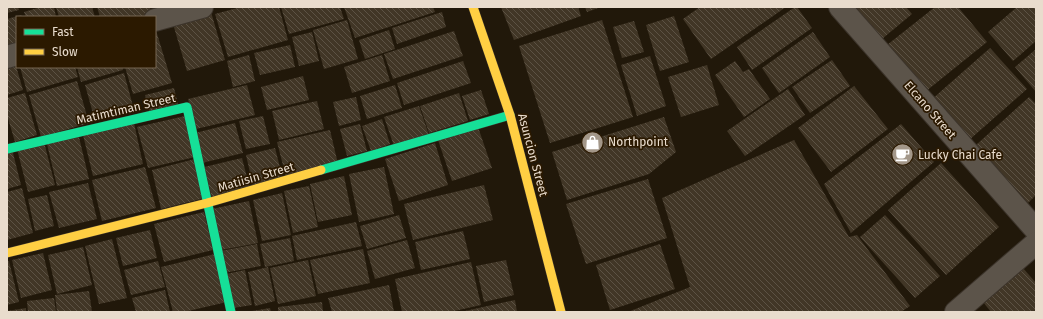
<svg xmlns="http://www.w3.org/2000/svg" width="1043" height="319" font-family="'Fira Sans',sans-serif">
	<defs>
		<pattern id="building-back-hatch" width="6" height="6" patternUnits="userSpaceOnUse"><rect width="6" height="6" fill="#413626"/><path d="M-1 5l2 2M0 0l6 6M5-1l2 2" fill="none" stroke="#5c5244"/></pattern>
	</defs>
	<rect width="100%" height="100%" fill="#21180a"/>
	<g fill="url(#building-back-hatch)">
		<path d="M7 7H18L19 10 7 13Z"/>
		<path d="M41 7H54L56 17H26L24 12Z"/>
		<path d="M56 7H92L95 17H59Z"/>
		<path d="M97 7H150L152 17H100Z"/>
		<path d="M241 7H279L288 40 228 57 215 14Z"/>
		<path d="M281 7H340L344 19 289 34Z"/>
		<path d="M344 7H433L435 12 355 38Z"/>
		<path d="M501 7H578L581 16 514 40Z"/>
		<path d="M585 7H601L587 12Z"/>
		<path d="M700 7H786L711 59 683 19Z"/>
		<path d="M795 7H797L812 28 752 70 737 47Z"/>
		<path d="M855 7H906L912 14 882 39Z"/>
		<path d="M935 7H958L987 42 925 92 887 45Z"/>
		<path d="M1017 7H1036V41L1013 61 988 32Z"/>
		<path d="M211 12 225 60 187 71 173 24Z"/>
		<path d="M442 12 446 27 397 44 392 28Z"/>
		<path d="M21 15 22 17H17V53L7 55V19Z"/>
		<path d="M674 16 689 62 660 71 646 25Z"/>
		<path d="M347 20 358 59 324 69 313 30Z"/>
		<path d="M602 20 633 117 550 143 519 46Z"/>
		<path d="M634 21 644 52 622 58 613 27Z"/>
		<path d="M155 27 172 83 133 94 125 67H155Z"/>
		<path d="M389 30 395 49 365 59 359 40Z"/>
		<path d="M454 31 463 56 393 79 384 54Z"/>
		<path d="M312 32 319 61 299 66 292 37Z"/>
		<path d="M813 32 830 57 779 93 762 68Z"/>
		<path d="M290 45 295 67 260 75 254 53Z"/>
		<path d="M990 48 1027 89 968 141 931 100Z"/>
		<path d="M1036 49V92L1015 67Z"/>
		<path d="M249 55 255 81 233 87 227 61Z"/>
		<path d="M382 55 390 81 352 93 344 67Z"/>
		<path d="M650 56 666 106 637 116 621 65Z"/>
		<path d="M14 59 23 90 7 95V61Z"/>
		<path d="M832 60 850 86 810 113 792 87Z"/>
		<path d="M463 61 471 83 404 105 397 83Z"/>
		<path d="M735 61 743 72 749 69 770 99 744 117 715 75Z"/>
		<path d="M707 65 719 105 681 117 668 77Z"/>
		<path d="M20 67H75L78 77 27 92Z"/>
		<path d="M77 67H122L123 70 81 82Z"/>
		<path d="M124 73 133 106 94 117 85 85Z"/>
		<path d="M303 76 309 100 267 110 261 87Z"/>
		<path d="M77 81 89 123 41 137 29 95Z"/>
		<path d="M247 85 255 115 196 129 188 99Z"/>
		<path d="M395 85 402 108 367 119 360 96Z"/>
		<path d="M854 86 888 129 831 172 798 128Z"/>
		<path d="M174 88 178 104 149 111 145 95Z"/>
		<path d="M788 89 805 115 745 156 727 131Z"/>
		<path d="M481 90 489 114 470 120 462 96Z"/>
		<path d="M25 93 37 135 15 142 7 115V98Z"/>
		<path d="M459 93 468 121 429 133 420 106Z"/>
		<path d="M356 97 361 120 339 126 333 102Z"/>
		<path d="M1029 97 1036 104V195L1028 203 976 145Z"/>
		<path d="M317 101 324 129 279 140 272 111Z"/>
		<path d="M419 106 429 135 394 146 384 117Z"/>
		<path d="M185 116 195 157 148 168 137 127Z"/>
		<path d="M263 116 270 144 246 149 239 121Z"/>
		<path d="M664 117 676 152 649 174 567 200 552 152Z"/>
		<path d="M382 119 390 144 371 151 362 126Z"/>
		<path d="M134 123 143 164 93 176 83 135Z"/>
		<path d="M235 123 243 153 202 163 195 133Z"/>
		<path d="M360 124 367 151 347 156 340 129Z"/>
		<path d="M901 124 934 162 851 233 824 184Z"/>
		<path d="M478 127 492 168 452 181 438 140Z"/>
		<path d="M330 130 338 164 286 177 277 142Z"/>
		<path d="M79 137 89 179 57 186 47 144Z"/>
		<path d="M794 140 849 237 857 235 910 306 901 312H628L690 287 662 198Z"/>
		<path d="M44 142 55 185 28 192 17 149Z"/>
		<path d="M435 143 448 185 399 201 385 159Z"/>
		<path d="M275 148 283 179 253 186 246 155Z"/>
		<path d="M12 149 21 185 7 189V150Z"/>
		<path d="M242 158 250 189 212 198 204 167Z"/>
		<path d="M195 159 205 198 161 209 152 170Z"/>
		<path d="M941 163 999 227 946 275 888 210Z"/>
		<path d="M145 167 156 208 102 221 92 180Z"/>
		<path d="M384 167 394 214 359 222 349 174Z"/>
		<path d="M344 176 352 215 318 222 310 184Z"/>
		<path d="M648 179 667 238 586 264 566 204Z"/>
		<path d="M88 183 97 219 59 228 49 192Z"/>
		<path d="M484 185 493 220 413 240 404 204Z"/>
		<path d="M309 186 318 227 293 233 284 191Z"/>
		<path d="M22 188 33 233 7 240V192Z"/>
		<path d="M282 193 291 235 262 241 253 200Z"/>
		<path d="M47 195 54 226 35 231 28 199Z"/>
		<path d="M249 201 258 243 221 250 212 209Z"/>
		<path d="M204 212 213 250 164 262 154 224Z"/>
		<path d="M399 215 406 238 367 249 360 226Z"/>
		<path d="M885 215 940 276 915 298 860 237Z"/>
		<path d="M356 222 362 246 297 260 292 236Z"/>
		<path d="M150 230 157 258 123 266 116 238Z"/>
		<path d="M463 231 470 259 421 270 415 242Z"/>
		<path d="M290 238 294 261 265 267 260 244Z"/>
		<path d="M112 239 127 298 99 304 85 246Z"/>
		<path d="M407 240 415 268 375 279 367 251Z"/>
		<path d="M257 244 261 266 224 273 220 251Z"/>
		<path d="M660 244 675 289 610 310 596 265Z"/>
		<path d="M83 247 92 285 57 294 48 255Z"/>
		<path d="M363 249 370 283 318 294 310 260Z"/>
		<path d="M43 253 52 290 21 298 12 260Z"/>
		<path d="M215 254 227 302 184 312H173L161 267Z"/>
		<path d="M308 260 316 296 278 304 270 268Z"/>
		<path d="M506 260 514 295 484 302 476 266Z"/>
		<path d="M7 261H9L19 302 7 305Z"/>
		<path d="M158 261 165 287 131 295 124 270Z"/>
		<path d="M471 262 481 305 450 312H402L395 279Z"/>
		<path d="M268 267 275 301 255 306 248 272Z"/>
		<path d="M1023 268 1036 283V310L1033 312H991L983 302Z"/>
		<path d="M245 270 252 305 233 308 226 274Z"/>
		<path d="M389 285 394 312H332L328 298Z"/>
		<path d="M165 290 170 312H136L132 298Z"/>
		<path d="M89 291 92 312H57L55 295Z"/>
		<path d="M54 298 56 312H28L27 301Z"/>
		<path d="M515 300 517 312H465V311Z"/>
		<path d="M322 302 323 312H278V307Z"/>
		<path d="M26 308V312H7V311Z"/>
		<path d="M270 308 271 312H252V311Z"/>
	</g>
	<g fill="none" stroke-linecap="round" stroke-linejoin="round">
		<defs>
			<g id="street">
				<path d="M840 7 1036 230"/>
				<path d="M155 20 202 7"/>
				<path d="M7 57 17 54"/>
				<path d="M956 312 1036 243"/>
			</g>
			<g id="fast">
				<path d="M7 149 187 107 231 312"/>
				<path d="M321 170 510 115"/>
			</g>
			<g id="slow">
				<path d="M473 7 510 115 561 312"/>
				<path d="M7 253 207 203 321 170"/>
			</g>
		</defs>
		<use href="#street" stroke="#3c342b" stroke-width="24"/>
		<use href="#fast" stroke="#3c342b" stroke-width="10"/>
		<use href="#slow" stroke="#3c342b" stroke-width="10"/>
		<use href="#street" stroke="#5c544a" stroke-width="22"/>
		<use href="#fast" stroke="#16e098" stroke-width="9"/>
		<use href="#slow" stroke="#ffcf43" stroke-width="9"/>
	</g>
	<defs>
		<symbol id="shop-disc" viewBox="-11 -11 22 22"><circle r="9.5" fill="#a39789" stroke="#2b1900"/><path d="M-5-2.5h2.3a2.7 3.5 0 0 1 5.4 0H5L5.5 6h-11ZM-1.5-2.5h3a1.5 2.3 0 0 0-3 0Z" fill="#fff"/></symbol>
		<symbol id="cafe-disc" viewBox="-11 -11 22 22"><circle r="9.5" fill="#a39789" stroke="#2b1900"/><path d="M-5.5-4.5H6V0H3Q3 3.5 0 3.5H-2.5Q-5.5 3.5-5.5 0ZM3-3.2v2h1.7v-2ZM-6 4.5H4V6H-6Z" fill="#fff"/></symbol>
	</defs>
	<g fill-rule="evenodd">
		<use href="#shop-disc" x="580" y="130" width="25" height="25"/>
		<use href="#cafe-disc" x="890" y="142" width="25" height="25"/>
	</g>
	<g text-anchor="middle" stroke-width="3.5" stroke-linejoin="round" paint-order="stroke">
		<g font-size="12" fill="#e9dccd" stroke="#2b1900">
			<text transform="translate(126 109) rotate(-13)" y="4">Matimtiman Street</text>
			<text transform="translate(930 110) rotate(49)" y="4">Elcano Street</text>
			<text transform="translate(533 155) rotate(75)" y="4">Asuncion Street</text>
			<text transform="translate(256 177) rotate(-16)" y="4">Matiisin Street</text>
		</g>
		<g font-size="12" fill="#e9dccd" stroke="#2b1900" text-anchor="start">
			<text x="608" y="146">Northpoint</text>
			<text x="918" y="159">Lucky Chai Cafe</text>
		</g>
	</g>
	<rect width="1043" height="319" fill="none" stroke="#e9dccd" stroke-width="16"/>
	<rect x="16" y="16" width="140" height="52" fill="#2b1900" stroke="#776752"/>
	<rect x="24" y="29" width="20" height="6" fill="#16e098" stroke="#776752"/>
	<text x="52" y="36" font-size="12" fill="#e9dccd">Fast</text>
	<rect x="24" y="49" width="20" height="6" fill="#ffcf43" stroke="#776752"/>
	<text x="52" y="56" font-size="12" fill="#e9dccd">Slow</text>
</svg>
